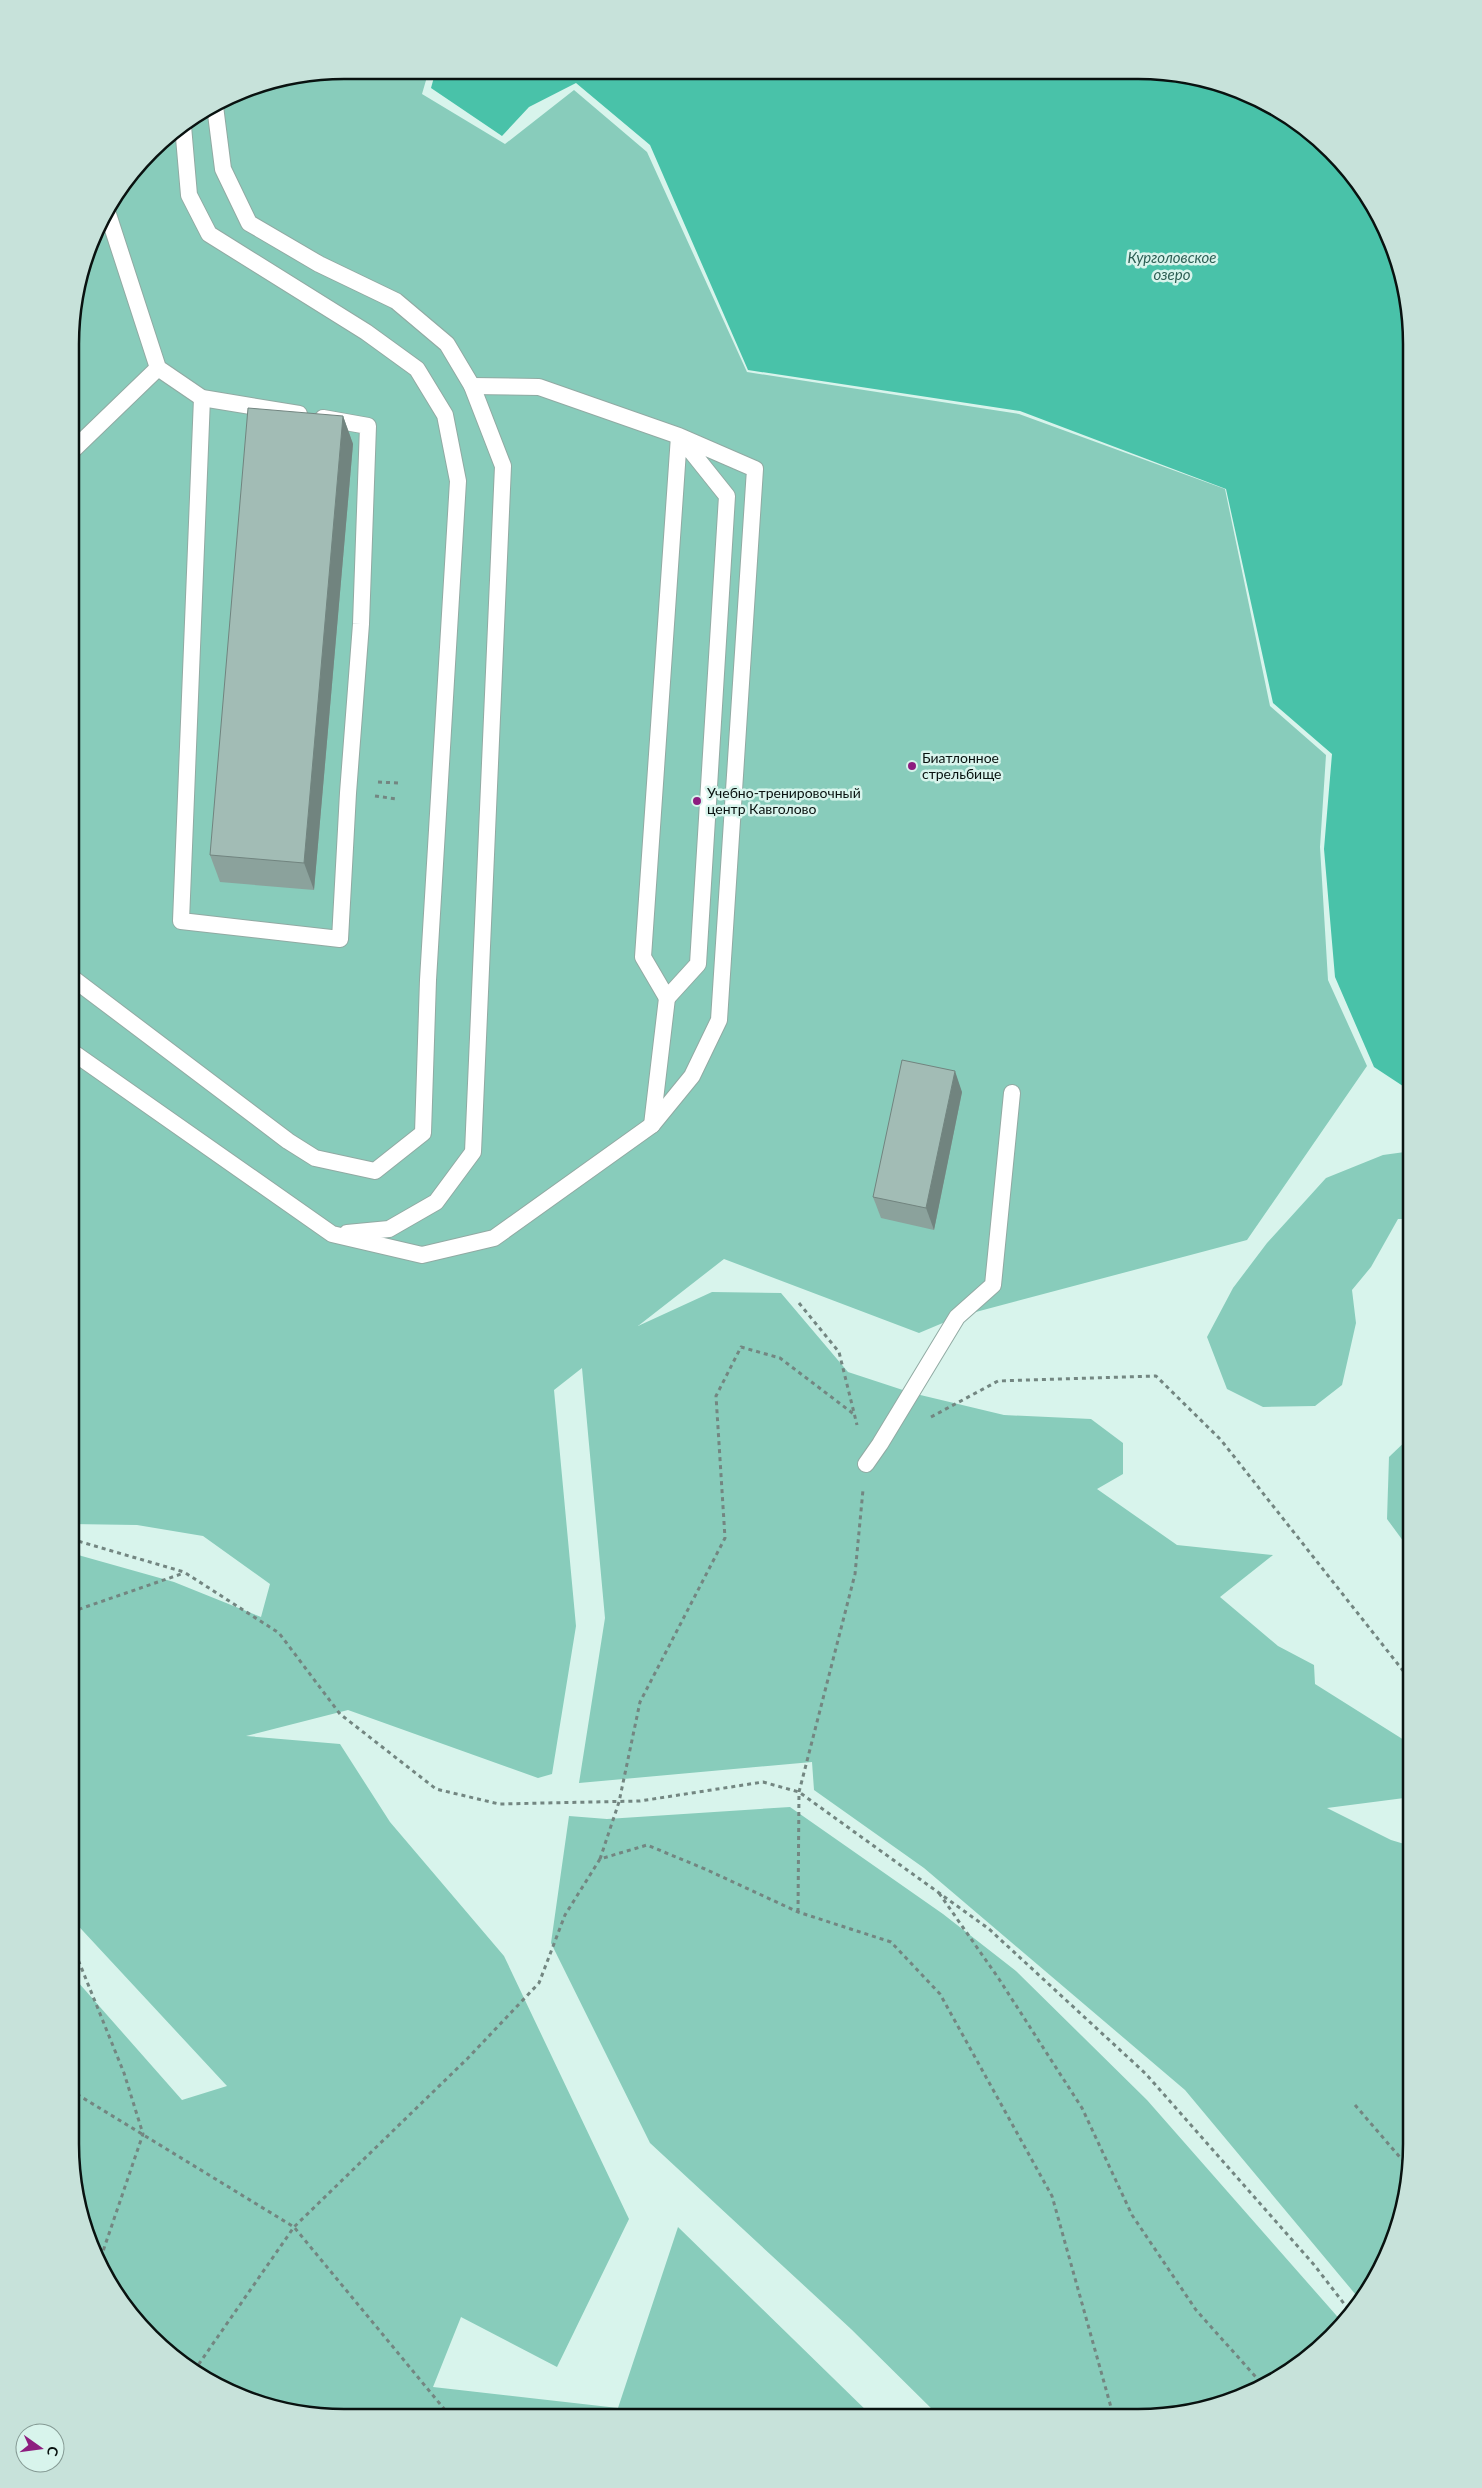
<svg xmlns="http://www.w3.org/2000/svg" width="1482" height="2488" font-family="Lato,sans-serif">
	<rect width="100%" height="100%" fill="#d8f4ec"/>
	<g fill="#8cb">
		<path d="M344 70H429L422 94 505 144 574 90 647 152 747 372 1019 414 1225 489 1270 706 1326 755 1320 847 1328 980 1367 1066 1247 1240 957 1317 919 1333 724 1259 638 1326 712 1292 781 1293 848 1372 912 1393 1004 1415 1091 1419 1123 1443V1474L1097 1489 1177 1545 1273 1555 1220 1597 1278 1646 1314 1665 1315 1684 1412 1745V1797L1327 1808 1391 1840 1411 1846V2163L1391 2249 1361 2301 1185 2090 924 1868 814 1790 812 1762 579 1783 605 1618 582 1368 554 1390 576 1626 552 1774 538 1778 348 1710 246 1736 340 1744 390 1822 504 1956 629 2219 557 2367 461 2317 433 2387 618 2408 678 2227 873 2417 308 2416 239 2397 177 2361 126 2311 91 2249 70 2144V1973L182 2100 227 2086 70 1917 71 1553 174 1582 261 1617 270 1584 203 1536 137 1525 71 1524 72 308 98 222 163 138 239 91Z"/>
		<path d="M1412 1151V1219H1398L1371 1267 1352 1290 1356 1323 1342 1385 1315 1406 1263 1407 1227 1389 1207 1337 1233 1288 1267 1243 1326 1178 1383 1155Z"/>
		<path d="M1412 1435V1553L1387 1519 1389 1457Z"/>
		<path d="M790 1807 943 1914 1016 1971 1147 2100 1343 2323 1305 2361 1243 2397 1139 2418 940 2417 851 2329 650 2143 551 1943 569 1816 607 1819Z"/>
	</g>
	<path fill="#49c2a9" d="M436 70 1174 72 1243 91 1305 127 1356 177 1391 239 1412 344V1092L1374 1067 1335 977 1324 849 1332 754 1273 703 1226 489 1020 411 748 370 650 145 576 83 529 107 502 136 431 88Z"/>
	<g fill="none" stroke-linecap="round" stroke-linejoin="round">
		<defs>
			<g id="lane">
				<path d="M215 106 223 169 249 223 319 264 396 301 447 344 472 386 503 466 473 1152 436 1202 389 1229 347 1233"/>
				<path d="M107 211 158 368 202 398 299 414"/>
				<path d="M202 398 181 921 340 939 348 793 361 624 368 426 323 418"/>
				<path d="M72 451 158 368"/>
				<path d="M71 977 288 1141 315 1158 375 1171 423 1133 428 980 458 481 445 415 417 369 366 332 209 234 189 195 183 126"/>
				<path d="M71 1051 332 1234 422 1255 494 1238 652 1125 692 1076 719 1020 755 469 679 436 643 957 667 998 698 964 727 496 679 436 539 387 472 386"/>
				<path d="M652 1125 667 998"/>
				<path d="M866 1464 880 1444 957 1317 993 1285 1012 1093"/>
			</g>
		</defs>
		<use href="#lane" stroke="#91aaa3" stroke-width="18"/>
		<g stroke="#738681" stroke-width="3" stroke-dasharray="4 4" stroke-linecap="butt">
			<path d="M378 782 398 783"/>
			<path d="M375 796 397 799"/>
			<path d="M799 1303 839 1352 857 1425"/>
			<path d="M931 1417 998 1381 1156 1376 1221 1440 1412 1682"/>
			<path d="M71 1539 184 1572 279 1633 340 1714 436 1789 499 1804 640 1801 763 1782 799 1792 989 1929 1146 2074 1315 2266 1352 2314"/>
			<path d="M71 1612 184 1573"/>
			<path d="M600 1859 619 1802 640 1702 725 1538 716 1396 741 1347 780 1358 855 1415"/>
			<path d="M939 1893 999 1979 1082 2108 1132 2215 1196 2310 1263 2385"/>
			<path d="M798 1912 799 1792 855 1574 863 1490"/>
			<path d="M70 1947 77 1957 124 2073 143 2134 99 2263"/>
			<path d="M70 2090 294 2227 450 2416"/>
			<path d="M1355 2105 1410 2169"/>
			<path d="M194 2371 294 2227 468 2058 539 1983 565 1915 600 1859 647 1845 705 1869 798 1912 891 1942 940 1994 1052 2196 1114 2418"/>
		</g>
		<use href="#lane" stroke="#fff" stroke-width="16"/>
	</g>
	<g fill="#8ba29c">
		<path d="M343 416 353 444 314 890 220 882 210 855Z"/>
		<path d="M962 1092 934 1230 881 1218 873 1197Z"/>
	</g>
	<g fill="#71847f">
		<path d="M343 416 353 444 314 890 304 863Z"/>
		<path d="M955 1071 962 1092 934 1230 926 1208Z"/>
	</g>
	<g fill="#a2bcb5" stroke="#71847f">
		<path d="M248 408 343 416 304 863 210 855Z"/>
		<path d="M902 1060 955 1071 926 1208 873 1197Z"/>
	</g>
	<g fill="#8d1d7f" stroke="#d8f4ec" stroke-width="2">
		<circle cx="912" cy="766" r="5"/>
		<circle cx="697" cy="801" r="5"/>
	</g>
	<g text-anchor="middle" stroke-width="5" stroke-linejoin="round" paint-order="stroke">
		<g font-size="14" fill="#091210" stroke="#d8f4ec" text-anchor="start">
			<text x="922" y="763">Биатлонное<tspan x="922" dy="16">стрельбище</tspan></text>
			<text x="707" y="798">Учебно-тренировочный<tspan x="707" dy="16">центр Кавголово</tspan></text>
		</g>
		<g font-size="15" font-style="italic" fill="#2d5f54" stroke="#d8f4ec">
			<text x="1172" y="263">Курголовское<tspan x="1172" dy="17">озеро</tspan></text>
		</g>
	</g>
	<path d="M0 0H1482V2488H0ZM344 79H1138A265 265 0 0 1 1403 344V2144A265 265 0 0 1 1138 2409H344A265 265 0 0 1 79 2144V344A265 265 0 0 1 344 79Z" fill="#c7e2da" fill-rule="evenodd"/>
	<path fill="none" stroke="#091210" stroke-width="2.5" d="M344 79H1138A265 265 0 0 1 1403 344V2144A265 265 0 0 1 1138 2409H344A265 265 0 0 1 79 2144V344A265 265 0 0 1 344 79Z"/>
	<g transform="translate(40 2448) rotate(104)"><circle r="24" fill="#d8f4ec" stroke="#859a94"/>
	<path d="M0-4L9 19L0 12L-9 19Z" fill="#8d1d7f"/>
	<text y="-8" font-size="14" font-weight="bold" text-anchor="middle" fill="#091210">С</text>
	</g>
</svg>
